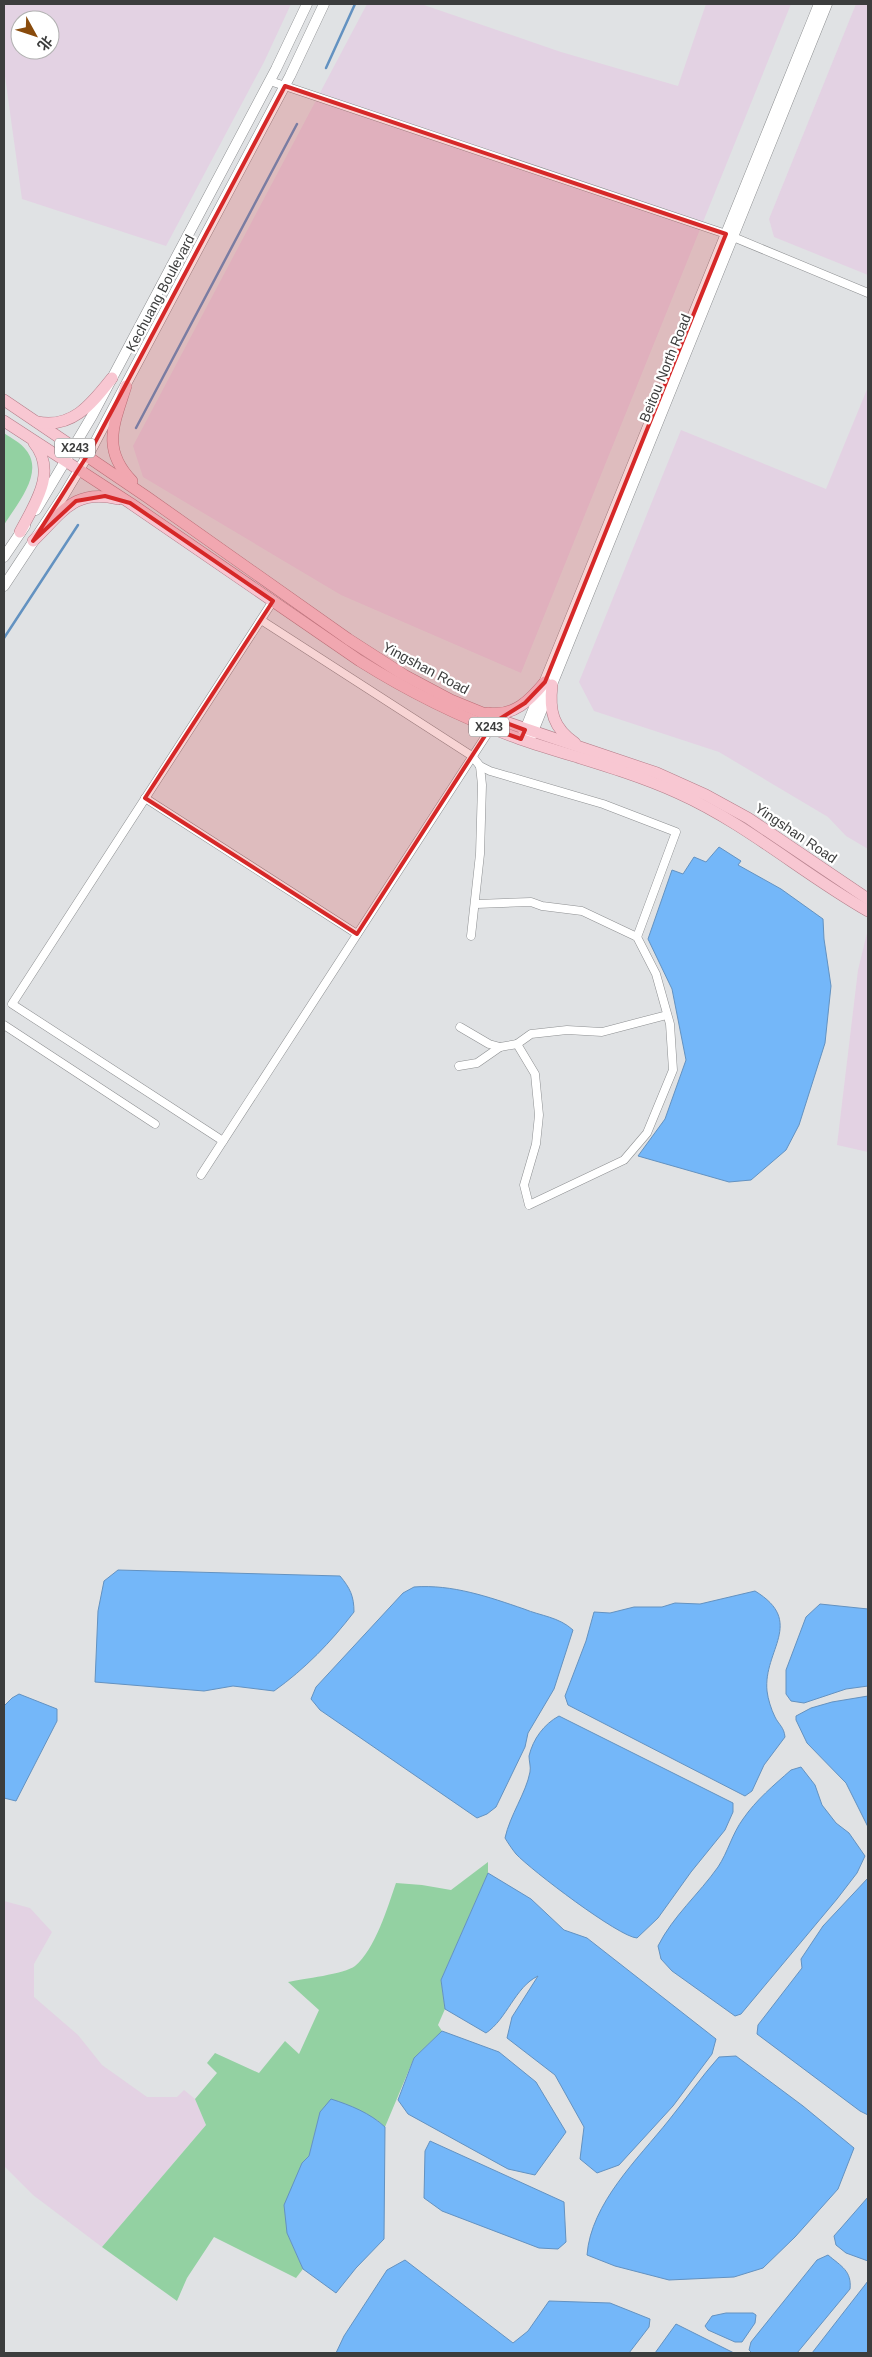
<svg xmlns="http://www.w3.org/2000/svg" width="872" height="2357" font-family="Helvetica,'Noto Sans SC',sans-serif">
	<rect width="100%" height="100%" fill="#e0e2e4"/>
	<g fill="#e3d2e3" fill-rule="evenodd">
		<path d="M4 4H291L264 62 166 246 22 199 4 69ZM20 20H50V50H20Z"/>
		<path d="M367 4H421L561 52 678 86 706 4H791L521 673 341 595 143 477 133 446Z"/>
		<path d="M856 4H868V275L774 237 769 219Z"/>
		<path d="M868 387V849L846 836 828 817 719 752 594 711 579 682 681 430 826 489Z"/>
		<path d="M868 929V1152L837 1145 858 970Z"/>
		<path d="M4 1901 30 1908 52 1932 34 1964V1997L78 2035 102 2065 147 2097H177L184 2090 195 2099 206 2125 102 2247 33 2195 4 2166Z"/>
	</g>
	<g fill="#93d1a2">
		<path d="M4 433C11 438 21 443 26 450 45 473 16 505 4 525Z"/>
		<path d="M488 1862V1873L441 1980 445 2009 438 2025 442 2031 414 2058 385 2127 377 2120 320 2112 309 2156 302 2163 287 2233 303 2269 296 2278 214 2237 187 2278 177 2301 102 2247 206 2125 195 2099 217 2073 207 2063 215 2053 259 2073 285 2041 299 2054 319 2010 288 1982C302 1979 345 1974 355 1966 375 1950 388 1906 396 1883L422 1885 451 1890Z"/>
	</g>
	<g fill="#74b7f9" stroke="#6392c1">
		<path d="M719 847 741 861 738 865 781 889 823 919 824 939 831 986 825 1043 799 1125 786 1150 751 1180 729 1182 638 1156 665 1119 686 1060 672 989 648 939 672 870 683 874 694 857 706 862Z"/>
		<path d="M118 1570 340 1576C350 1588 354 1596 354 1612 331 1642 305 1669 274 1691L233 1686 204 1691 95 1682 98 1611 104 1581Z"/>
		<path d="M414 1587C452 1584 489 1597 524 1609 541 1616 559 1617 573 1630L554 1689 528 1733 525 1747 496 1807 487 1814 477 1818 320 1710 311 1699 316 1687 403 1593Z"/>
		<path d="M755 1591C806 1622 763 1650 767 1691 768 1699 771 1709 775 1717 779 1725 784 1727 785 1737L764 1765 752 1791 745 1796 568 1705 565 1696 586 1641 594 1612 610 1613 634 1607H662L675 1603 700 1604Z"/>
		<path d="M820 1604 868 1609V1686L846 1689 804 1703 791 1701 786 1694V1670L806 1617Z"/>
		<path d="M19 1694 57 1709V1721L16 1801 4 1798V1706L12 1698Z"/>
		<path d="M868 1696V1827L846 1783 807 1743 796 1720V1716L811 1708 832 1702Z"/>
		<path d="M559 1716 733 1803V1812L725 1830 691 1872 658 1918 637 1938C619 1937 531 1870 516 1854 512 1849 508 1843 505 1838 510 1815 526 1793 530 1772 531 1767 529 1761 529 1756 533 1739 544 1724 559 1716Z"/>
		<path d="M801 1767 815 1785 822 1805 836 1823 849 1833 865 1856 857 1873 837 1899 741 2014 735 2016 672 1971 661 1959 658 1946C673 1916 699 1894 718 1867 728 1852 732 1834 743 1819 756 1800 774 1785 791 1770Z"/>
		<path d="M488 1873 531 1899 564 1930 587 1938 716 2039 712 2054 673 2106 619 2165 597 2173 580 2159 584 2127 555 2075 507 2038 512 2017 538 1976C515 1987 507 2019 486 2033L445 2009 441 1980Z"/>
		<path d="M868 1878V2115L860 2111 757 2034 758 2025 802 1968 801 1959 823 1926Z"/>
		<path d="M442 2031 499 2052 536 2082 566 2132 535 2175 508 2169 408 2114 398 2100 414 2058Z"/>
		<path d="M736 2056 803 2106 854 2148 838 2189 795 2237 763 2268 734 2277 669 2280 615 2266 587 2255C591 2203 638 2159 669 2120 686 2099 701 2077 719 2057Z"/>
		<path d="M331 2099C350 2105 370 2113 385 2127L384 2239 356 2268 336 2293 303 2269 287 2233 284 2205 302 2163 309 2156 320 2112Z"/>
		<path d="M430 2141 564 2202 566 2242 558 2249 539 2248 442 2211 424 2198 425 2151Z"/>
		<path d="M868 2197V2261L846 2253 836 2245 834 2236Z"/>
		<path d="M828 2255C841 2266 852 2271 850 2289L797 2353H752L749 2350 751 2342 817 2260Z"/>
		<path d="M405 2260 513 2343 528 2331 549 2301 610 2303 650 2319 649 2327 629 2353H336L344 2336 387 2270Z"/>
		<path d="M868 2281V2353H812Z"/>
		<path d="M726 2313H753L756 2315 755 2323 742 2342H735L708 2330 705 2326 712 2316Z"/>
		<path d="M676 2324 734 2353H655Z"/>
	</g>
	<g fill="none" stroke-linecap="round" stroke-linejoin="round">
		<g stroke="#6392c1" stroke-width="2.5">
			<path d="M326 68 355 4"/>
			<path d="M136 428 297 124"/>
			<path d="M4 638 78 525"/>
		</g>
		<defs>
			<g id="minor">
				<path d="M270 81 726 234 868 293"/>
				<path d="M261 620 472 756 480 766 482 785 480 854 471 936"/>
				<path d="M480 766 490 771 603 804 676 832 637 937"/>
				<path d="M145 798 357 934"/>
				<path d="M4 1025 155 1124"/>
				<path d="M460 1027 489 1044 500 1047"/>
				<path d="M517 1044 531 1034 567 1030 602 1032 667 1015"/>
				<path d="M459 1066 477 1063 500 1047 517 1044 535 1074 539 1115 536 1144 524 1185 529 1205 624 1160 647 1133 673 1070 670 1024 656 974 637 937 582 911 542 906 531 902 476 904"/>
				<path d="M223 1141 12 1004 273 601"/>
				<path d="M201 1175 491 728"/>
			</g>
			<g id="secondary">
				<path d="M36 510 92 416 276 69 307 4"/>
				<path d="M4 557 25 526"/>
				<path d="M4 586 64 495 92 448 290 76 324 4"/>
				<path d="M523 735 819 4"/>
				<path d="M530 739 827 4"/>
			</g>
			<g id="primary">
				<path d="M126 386C114 424 101 449 132 481"/>
				<path d="M4 400 147 497 348 639 404 675 451 700 500 720 657 773 706 795 748 818 868 899"/>
				<path d="M4 421 130 503 360 661C411 693 464 719 520 739 573 757 627 770 678 793 747 824 803 874 868 911"/>
				<path d="M37 422C73 429 92 403 112 378"/>
				<path d="M20 532C34 505 58 472 34 443"/>
				<path d="M33 541C62 513 74 488 118 499"/>
				<path d="M552 685C549 711 553 728 575 743"/>
				<path d="M488 713C514 717 530 700 545 682"/>
			</g>
		</defs>
		<use href="#minor" stroke="#8d8f91" stroke-width="9"/>
		<use href="#secondary" stroke="#8d8f91" stroke-width="11"/>
		<use href="#primary" stroke="#b47e8a" stroke-width="12"/>
		<use href="#minor" stroke="#fff" stroke-width="8"/>
		<use href="#secondary" stroke="#fff" stroke-width="10"/>
		<use href="#primary" stroke="#f8c7d2" stroke-width="11"/>
	</g>
	<path fill="#d62828" fill-opacity="0.2" stroke="#d62828" stroke-width="4" stroke-linejoin="round" d="M285 86 726 234 545 682 525 703 498 720 525 730 521 739 490 728 357 934 145 798 273 601 130 503 105 496 76 501 33 541 92 448Z"/>
	<g text-anchor="middle" stroke-width="4.5" stroke-linejoin="round" paint-order="stroke">
		<g fill="#fff" stroke="#767777" stroke-width="1">
			<rect x="55" y="438.5" width="40" height="19" rx="4"/>
			<rect x="469" y="717.5" width="40" height="19" rx="4"/>
		</g>
		<g font-size="12" font-weight="bold" fill="#3c3d3d">
			<text x="75" y="452">X243</text>
			<text x="489" y="731">X243</text>
		</g>
		<g font-size="14" fill="#3c3d3d" stroke="#fff">
			<text transform="translate(160 293) rotate(-62)" y="5">Kechuang Boulevard</text>
			<text transform="translate(665 368) rotate(-68)" y="5">Beitou North Road</text>
			<text transform="translate(426 668) rotate(28)" y="5">Yingshan Road</text>
			<text transform="translate(796 833) rotate(34)" y="5">Yingshan Road</text>
		</g>
	</g>
	<rect width="872" height="2357" fill="none" stroke="#3c3d3d" stroke-width="10"/>
	<g transform="translate(35 35) rotate(130)"><circle r="24" fill="#ffffff" stroke="#b1b1b1"/>
	<path d="M0-4L9 19L0 12L-9 19Z" fill="#894b0c"/>
	<text y="-8" font-size="14" font-weight="bold" text-anchor="middle" fill="#3c3d3d">北</text>
	</g>
</svg>
